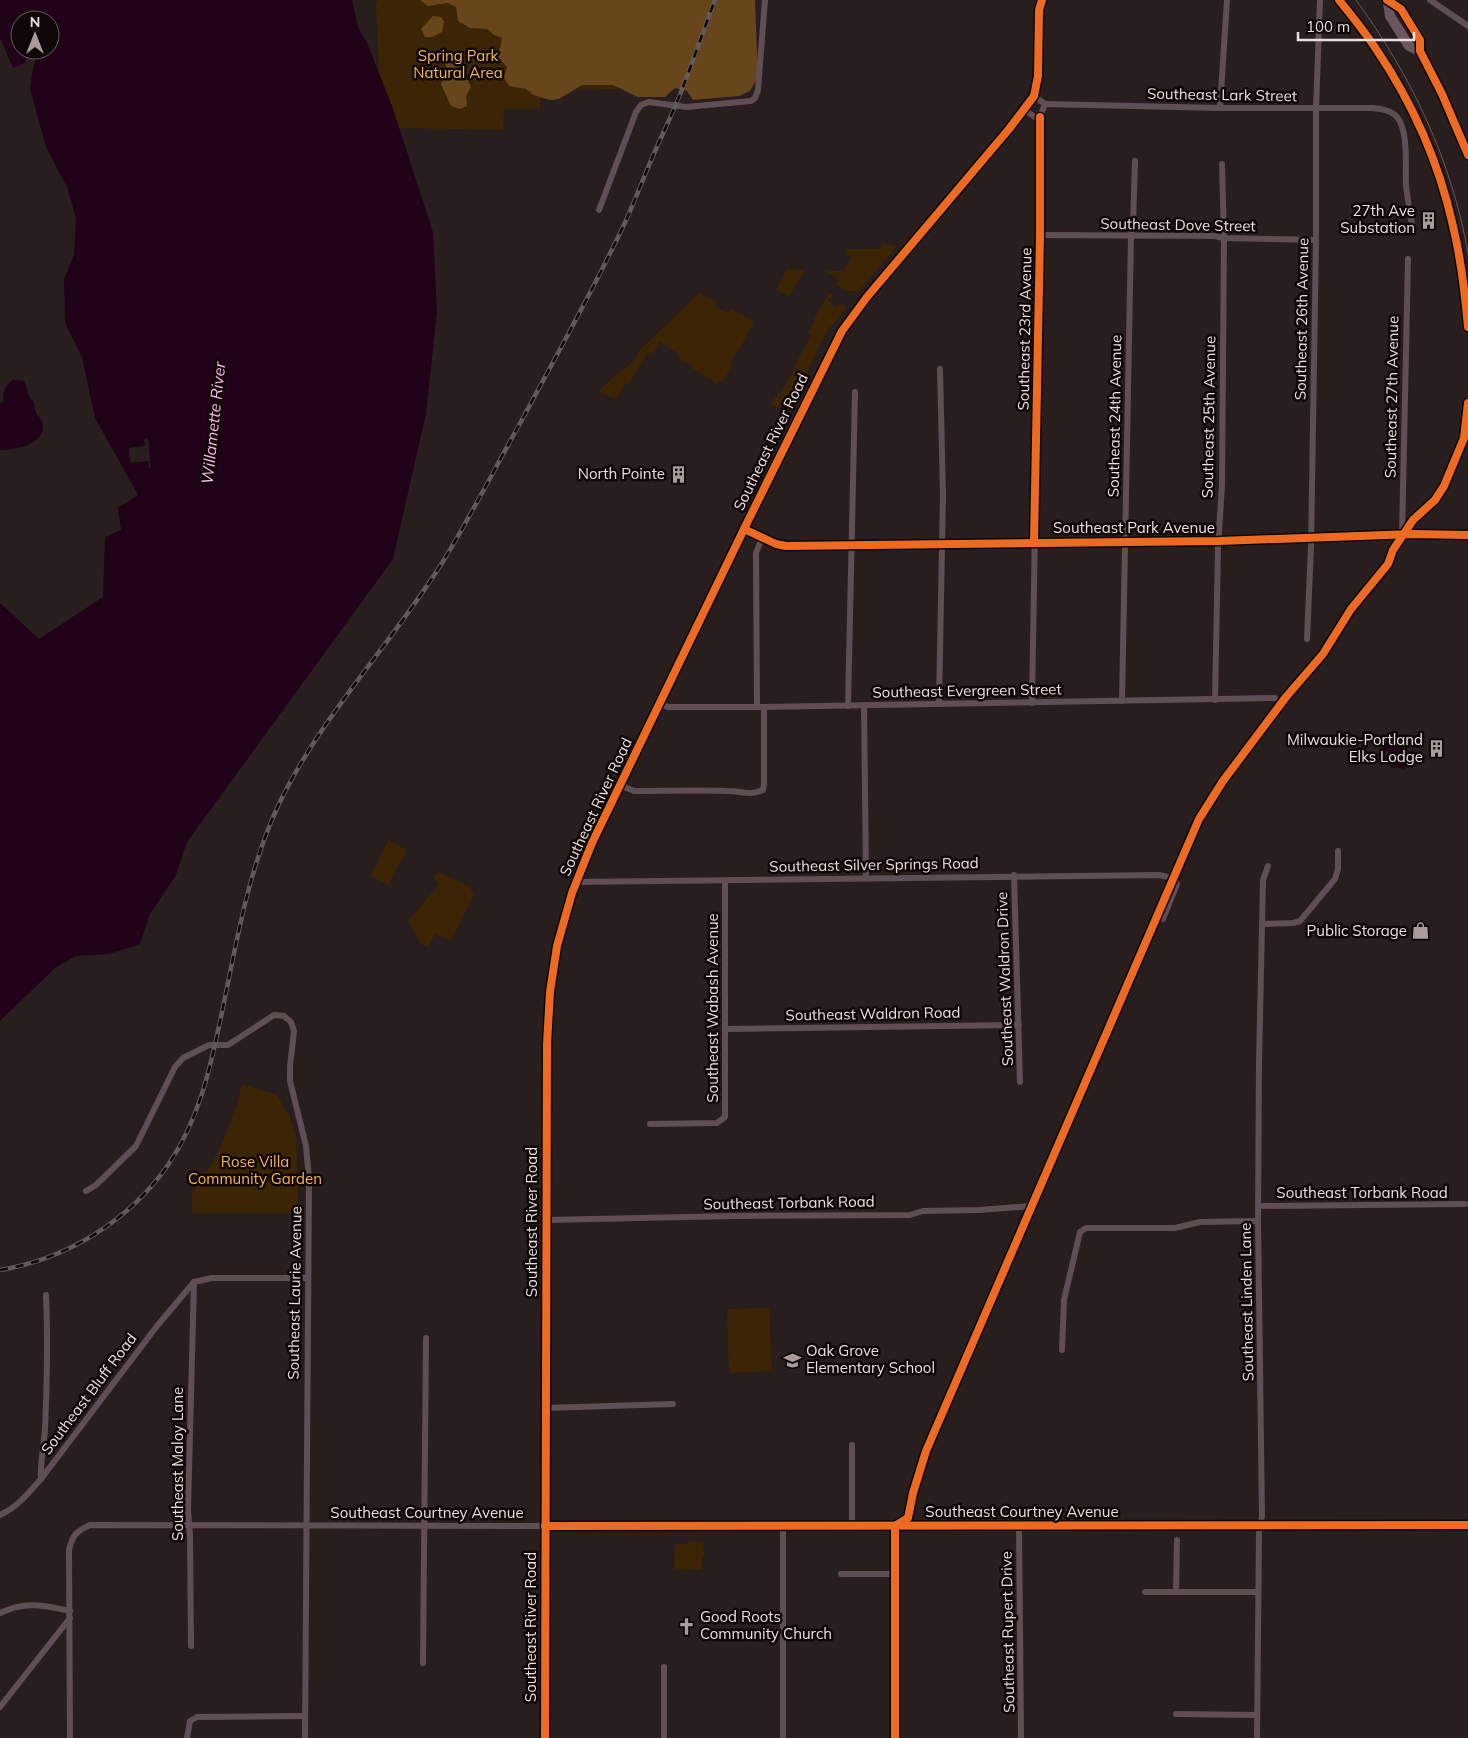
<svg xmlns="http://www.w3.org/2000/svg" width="1468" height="1738" font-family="Mulish,sans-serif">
	<rect width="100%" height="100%" fill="#291e1e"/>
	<g fill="#3c2504">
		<path d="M378 0H701L669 90 541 88 540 109H504L503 130 399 128 379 74 376 4Z"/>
		<path d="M883 243 897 246 859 291H847L836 285 839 279 825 271H843L853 256 846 255 847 249H880Z"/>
		<path d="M787 269 805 270 789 296 776 289Z"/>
		<path d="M699 293 717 302 715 306 727 313 731 308 754 322 746 335 747 336 729 364 732 366 722 382 719 381 717 384 693 369 694 367 678 358 679 354 660 342 652 354 648 352 629 384 626 383 616 399 598 392 610 380 633 362 641 349Z"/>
		<path d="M831 293 833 295 828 300 835 308 843 303 846 309 827 331 790 407 770 406 778 393 780 394 796 368 794 366 811 336 808 333 815 320 814 319 829 294Z"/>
		<path d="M389 840 407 850 388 885 370 876Z"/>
		<path d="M438 872 468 886 474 894 451 941 435 934 428 947 420 943 408 920 416 912 438 885 439 882 433 878Z"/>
		<path d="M242 1084 277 1095 289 1116 296 1135 298 1213H192V1194L218 1153 236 1108Z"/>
		<path d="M769 1308 772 1371 729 1373 727 1309Z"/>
		<path d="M688 1541 703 1542V1552L707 1556H702V1570L674 1569 675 1544H688Z"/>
	</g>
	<g fill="#66461a">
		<path d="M420 0H755L758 77 750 91 739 96 693 100 687 91 675 88 665 97H638L613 85H582L559 99 550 100 533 95 526 89 509 86 504 78 507 67 498 57 502 38 494 35 487 29 470 28 458 21 456 7 447 3 428 6Z"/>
		<path d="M433 16 441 17 444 22 442 32 432 37H425L421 29Z"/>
		<path d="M452 54 463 62V70L471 87 466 96 467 106 460 109 451 106 441 84 446 66 445 57Z"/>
	</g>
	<g fill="#200319">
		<path d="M0 0H352L358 27 367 43 392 106 433 232 437 312 426 413 393 559 187 842 176 875 150 914 140 944 109 954 76 956 55 968 0 1021V603L39 639 103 597 105 537 121 530 118 508 138 495 95 418 82 357 65 323 64 279 74 255 76 218 67 187 46 147 30 89 32 73 37 54V50H50V20H28L21 14 17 17 20 50 27 51 25 63 13 68 0 38Z"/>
		<path d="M13 380 24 381C27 386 27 391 29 396 30 399 33 400 34 402 34 403 35 409 35 410 37 415 42 420 43 424 46 445 14 450 0 450V403L4 402C2 392 5 386 13 380Z"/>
		<path d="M1382 739 1408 742 1405 769 1389 767 1391 752 1381 750Z"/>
	</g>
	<path fill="#291e1e" d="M148 438 151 468H149L148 461 130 463 129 448 145 446 144 439Z"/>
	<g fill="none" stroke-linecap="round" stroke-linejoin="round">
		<g stroke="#5f4e54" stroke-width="6">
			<path d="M1430 0 1468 26"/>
			<path d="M1045 104 1220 108H1372C1381 109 1391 110 1397 117 1409 131 1405 168 1406 186 1408 201 1410 215 1413 229"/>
			<path d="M1220 108 1227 0"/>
			<path d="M1024 110 1035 117H1040L1045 104 1034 96"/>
			<path d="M599 210 636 112 641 105 649 102 686 107 751 101 755 98 758 90 765 0"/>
			<path d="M1040 235 1214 236 1224 238 1316 240"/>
			<path d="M1402 535 1408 259"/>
			<path d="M1307 639 1311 547 1316 240V109L1320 0"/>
			<path d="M1215 700 1218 548 1222 485 1224 238 1222 164"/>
			<path d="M1122 701 1131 236 1133 227 1135 161"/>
			<path d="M659 703 668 707H764L1275 698"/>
			<path d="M1032 703 1040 235V117"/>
			<path d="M939 704 943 495 940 369"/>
			<path d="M864 705 866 877"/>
			<path d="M848 706 855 392"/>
			<path d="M757 707 756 553 762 538"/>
			<path d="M620 785 634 791C666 791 697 790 728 791 740 791 751 796 763 790L764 784V707"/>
			<path d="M1014 875 1020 1082"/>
			<path d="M576 882 1159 875 1173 878 1177 884 1163 919"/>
			<path d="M1263 924 1293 923 1300 921 1335 879 1338 869V851"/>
			<path d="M726 1029 1019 1025"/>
			<path d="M650 1124 717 1123 725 1117V881"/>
			<path d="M86 1191 96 1185 136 1146 175 1067 183 1058 209 1045H228L274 1015 284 1016 291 1022 294 1031 290 1066V1081L306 1146 309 1179 305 1738"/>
			<path d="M1258 1206 1465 1204"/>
			<path d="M546 1220 734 1216 910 1215 923 1211 979 1210 1031 1206"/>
			<path d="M194 1282 212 1278H307"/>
			<path d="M1062 1350 1064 1300 1080 1232 1086 1228H1175L1200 1222 1258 1221"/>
			<path d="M545 1408 673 1404"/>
			<path d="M41 1479C40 1462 44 1446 45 1429 47 1384 48 1340 46 1295"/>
			<path d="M0 1515C18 1507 28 1493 41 1479L157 1326 194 1282"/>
			<path d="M1019 1525 1021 1738"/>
			<path d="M852 1526V1445"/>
			<path d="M895 1534V1738"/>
			<path d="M841 1574H895"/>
			<path d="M1145 1592H1258"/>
			<path d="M1176 1592 1177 1540"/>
			<path d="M0 1613C25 1601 44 1605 70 1611"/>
			<path d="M191 1646 190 1536 188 1510 194 1282"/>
			<path d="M423 1663 426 1338"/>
			<path d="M664 1667V1738"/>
			<path d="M0 1707 70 1618"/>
			<path d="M1176 1714 1257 1715"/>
			<path d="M70 1738 69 1550C73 1535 75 1532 90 1525L545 1526"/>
			<path d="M187 1738 190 1721 197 1717 305 1716"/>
			<path d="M783 1738V1526"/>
			<path d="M1257 1738 1259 1533 1262 1516 1258 1221 1259 1063 1263 880 1268 866"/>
		</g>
		<g stroke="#5f4e54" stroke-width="8">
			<path d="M744 529 776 544 786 546 1219 541 1413 534 1468 535"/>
			<path d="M545 1526 1468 1525"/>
			<path d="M545 1738 547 1044 550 992 557 946 572 893 592 843 744 529 842 331 867 297 1009 129 1034 96 1038 76 1039 10 1042 0"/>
		</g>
		<g stroke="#6c565d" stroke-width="10">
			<path d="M1387 0 1401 9 1420 40V51L1442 94 1468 155"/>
			<path d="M1388 2 1390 16 1409 46 1420 51"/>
		</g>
		<path stroke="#64595a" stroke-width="1" d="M1356 0C1411 75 1452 161 1468 253"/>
		<defs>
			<path id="rail" d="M0 1270C67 1259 129 1221 168 1165 199 1120 210 1069 221 1017 236 946 247 873 278 806 320 717 390 646 442 563 471 516 496 466 523 418 556 356 591 294 621 231 630 213 637 194 645 175 656 147 670 120 681 92 693 62 703 31 715 0"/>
		</defs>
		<use href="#rail" stroke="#64595a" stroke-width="4.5"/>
		<use href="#rail" stroke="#0f0707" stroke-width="2.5" stroke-dasharray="8" stroke-linecap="butt"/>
		<defs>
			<g id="cycleway">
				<path d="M1339 0C1352 16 1365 32 1376 49 1412 102 1439 163 1453 226 1461 259 1465 293 1468 327"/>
				<path d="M1387 0 1401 9 1420 40V51L1442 94 1468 155"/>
				<path d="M744 529 776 544 786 546 1219 541 1413 534 1468 535"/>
				<path d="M1034 542 1040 235V117"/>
				<path d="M545 1526 1468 1525"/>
				<path d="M895 1526 908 1518 913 1493 926 1451 1199 819 1223 781 1286 697 1323 654 1351 609 1388 564 1393 550 1413 520 1435 500 1444 486 1464 438 1468 403"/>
				<path d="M895 1526V1738"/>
				<path d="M545 1738 547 1044 550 992 557 946 572 893 592 843 744 529 842 331 867 297 1009 129 1034 96 1038 76 1039 10 1042 0"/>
			</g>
		</defs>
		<use href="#cycleway" stroke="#0f0707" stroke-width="11"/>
		<use href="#cycleway" stroke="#ed6a23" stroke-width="8"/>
	</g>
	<defs>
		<symbol id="building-bare" viewBox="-9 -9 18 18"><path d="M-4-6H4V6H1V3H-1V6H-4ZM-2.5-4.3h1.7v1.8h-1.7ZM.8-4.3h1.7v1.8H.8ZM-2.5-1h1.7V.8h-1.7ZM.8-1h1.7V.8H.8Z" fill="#a89b9a" stroke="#0f0707" stroke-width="2.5" paint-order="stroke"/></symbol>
		<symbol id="shop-bare" viewBox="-9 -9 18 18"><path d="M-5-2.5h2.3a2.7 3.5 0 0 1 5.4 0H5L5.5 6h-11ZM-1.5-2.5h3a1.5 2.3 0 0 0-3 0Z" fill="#a89b9a" stroke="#0f0707" stroke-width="2.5" paint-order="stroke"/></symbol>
		<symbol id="school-bare" viewBox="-9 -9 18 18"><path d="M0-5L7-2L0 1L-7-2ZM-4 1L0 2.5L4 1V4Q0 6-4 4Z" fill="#a89b9a" stroke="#0f0707" stroke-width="2.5" paint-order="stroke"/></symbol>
		<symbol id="church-bare" viewBox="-9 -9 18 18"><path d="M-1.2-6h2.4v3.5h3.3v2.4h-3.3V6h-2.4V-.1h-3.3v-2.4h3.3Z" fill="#a89b9a" stroke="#0f0707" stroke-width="2.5" paint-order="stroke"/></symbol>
	</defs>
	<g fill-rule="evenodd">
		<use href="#building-bare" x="1416" y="208" width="25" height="25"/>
		<use href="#building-bare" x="666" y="462" width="25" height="25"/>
		<use href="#building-bare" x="1424" y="736" width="25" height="25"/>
		<use href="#shop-bare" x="1408" y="918" width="25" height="25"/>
		<use href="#school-bare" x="780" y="1348" width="25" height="25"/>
		<use href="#church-bare" x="674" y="1614" width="25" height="25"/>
	</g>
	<g text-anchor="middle" stroke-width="5" stroke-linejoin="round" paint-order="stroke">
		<g font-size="15" fill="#f5b35a" stroke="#0f0707">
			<text x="458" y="61">Spring Park<tspan x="458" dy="17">Natural Area</tspan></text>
			<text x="255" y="1167">Rose Villa<tspan x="255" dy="17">Community Garden</tspan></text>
		</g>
		<g font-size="15" fill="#ecdedd" stroke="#0f0707">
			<text transform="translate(1222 95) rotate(1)" y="5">Southeast Lark Street</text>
			<text transform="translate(1178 225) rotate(1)" y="5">Southeast Dove Street</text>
			<text transform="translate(1302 319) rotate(-89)" y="5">Southeast 26th Avenue</text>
			<text transform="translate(1025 329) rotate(-89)" y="5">Southeast 23rd Avenue</text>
			<text transform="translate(1392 397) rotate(-89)" y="5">Southeast 27th Avenue</text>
			<text transform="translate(1115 416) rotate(-89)" y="5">Southeast 24th Avenue</text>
			<text transform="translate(1209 417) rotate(-89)" y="5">Southeast 25th Avenue</text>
			<text transform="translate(771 442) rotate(-64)" y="5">Southeast River Road</text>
			<text x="1134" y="533">Southeast Park Avenue</text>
			<text transform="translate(967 691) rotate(-1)" y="5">Southeast Evergreen Street</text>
			<text transform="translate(596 807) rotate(-65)" y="5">Southeast River Road</text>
			<text transform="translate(874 865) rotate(-1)" y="5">Southeast Silver Springs Road</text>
			<text transform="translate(1005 979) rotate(-92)" y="5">Southeast Waldron Drive</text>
			<text transform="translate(713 1008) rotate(-90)" y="5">Southeast Wabash Avenue</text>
			<text transform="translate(873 1014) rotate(-1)" y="5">Southeast Waldron Road</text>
			<text x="1362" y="1198">Southeast Torbank Road</text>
			<text transform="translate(789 1203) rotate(-1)" y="5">Southeast Torbank Road</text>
			<text transform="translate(532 1222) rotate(-90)" y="5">Southeast River Road</text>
			<text transform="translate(295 1293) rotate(-89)" y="5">Southeast Laurie Avenue</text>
			<text transform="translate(1247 1302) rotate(-91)" y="5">Southeast Linden Lane</text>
			<text transform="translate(89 1394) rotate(-53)" y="5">Southeast Bluff Road</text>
			<text transform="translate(178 1464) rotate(-90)" y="5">Southeast Maloy Lane</text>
			<text x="1022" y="1517">Southeast Courtney Avenue</text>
			<text x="427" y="1518">Southeast Courtney Avenue</text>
			<text transform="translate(531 1627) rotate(-90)" y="5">Southeast River Road</text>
			<text transform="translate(1008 1632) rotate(-91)" y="5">Southeast Rupert Drive</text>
		</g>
		<g font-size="15" fill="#ecdedd" stroke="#0f0707" text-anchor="end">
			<text x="1415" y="216">27th Ave<tspan x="1415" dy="17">Substation</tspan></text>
			<text x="665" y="479">North Pointe</text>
			<text x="1423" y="745">Milwaukie-Portland<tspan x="1423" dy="17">Elks Lodge</tspan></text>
			<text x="1407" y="936">Public Storage</text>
			<text x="806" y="1356" text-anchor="start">Oak Grove<tspan x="806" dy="17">Elementary School</tspan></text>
			<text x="700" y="1622" text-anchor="start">Good Roots<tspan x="700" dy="17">Community Church</tspan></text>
		</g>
		<g font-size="16" font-style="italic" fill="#feb8ec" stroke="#0f0707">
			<text transform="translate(213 423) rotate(-84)" y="6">Willamette River</text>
		</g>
	</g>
	<g transform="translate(35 35)"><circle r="24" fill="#0f0707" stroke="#675d5d"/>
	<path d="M0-4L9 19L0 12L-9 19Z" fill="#a89b9a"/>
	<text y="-8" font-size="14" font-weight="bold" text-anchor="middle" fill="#ecdedd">N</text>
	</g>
	<path d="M1298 32v8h116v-8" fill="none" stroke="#ecdedd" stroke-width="2.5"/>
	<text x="1306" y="32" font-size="15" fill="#ecdedd" stroke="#0f0707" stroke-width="4" paint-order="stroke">100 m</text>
</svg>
